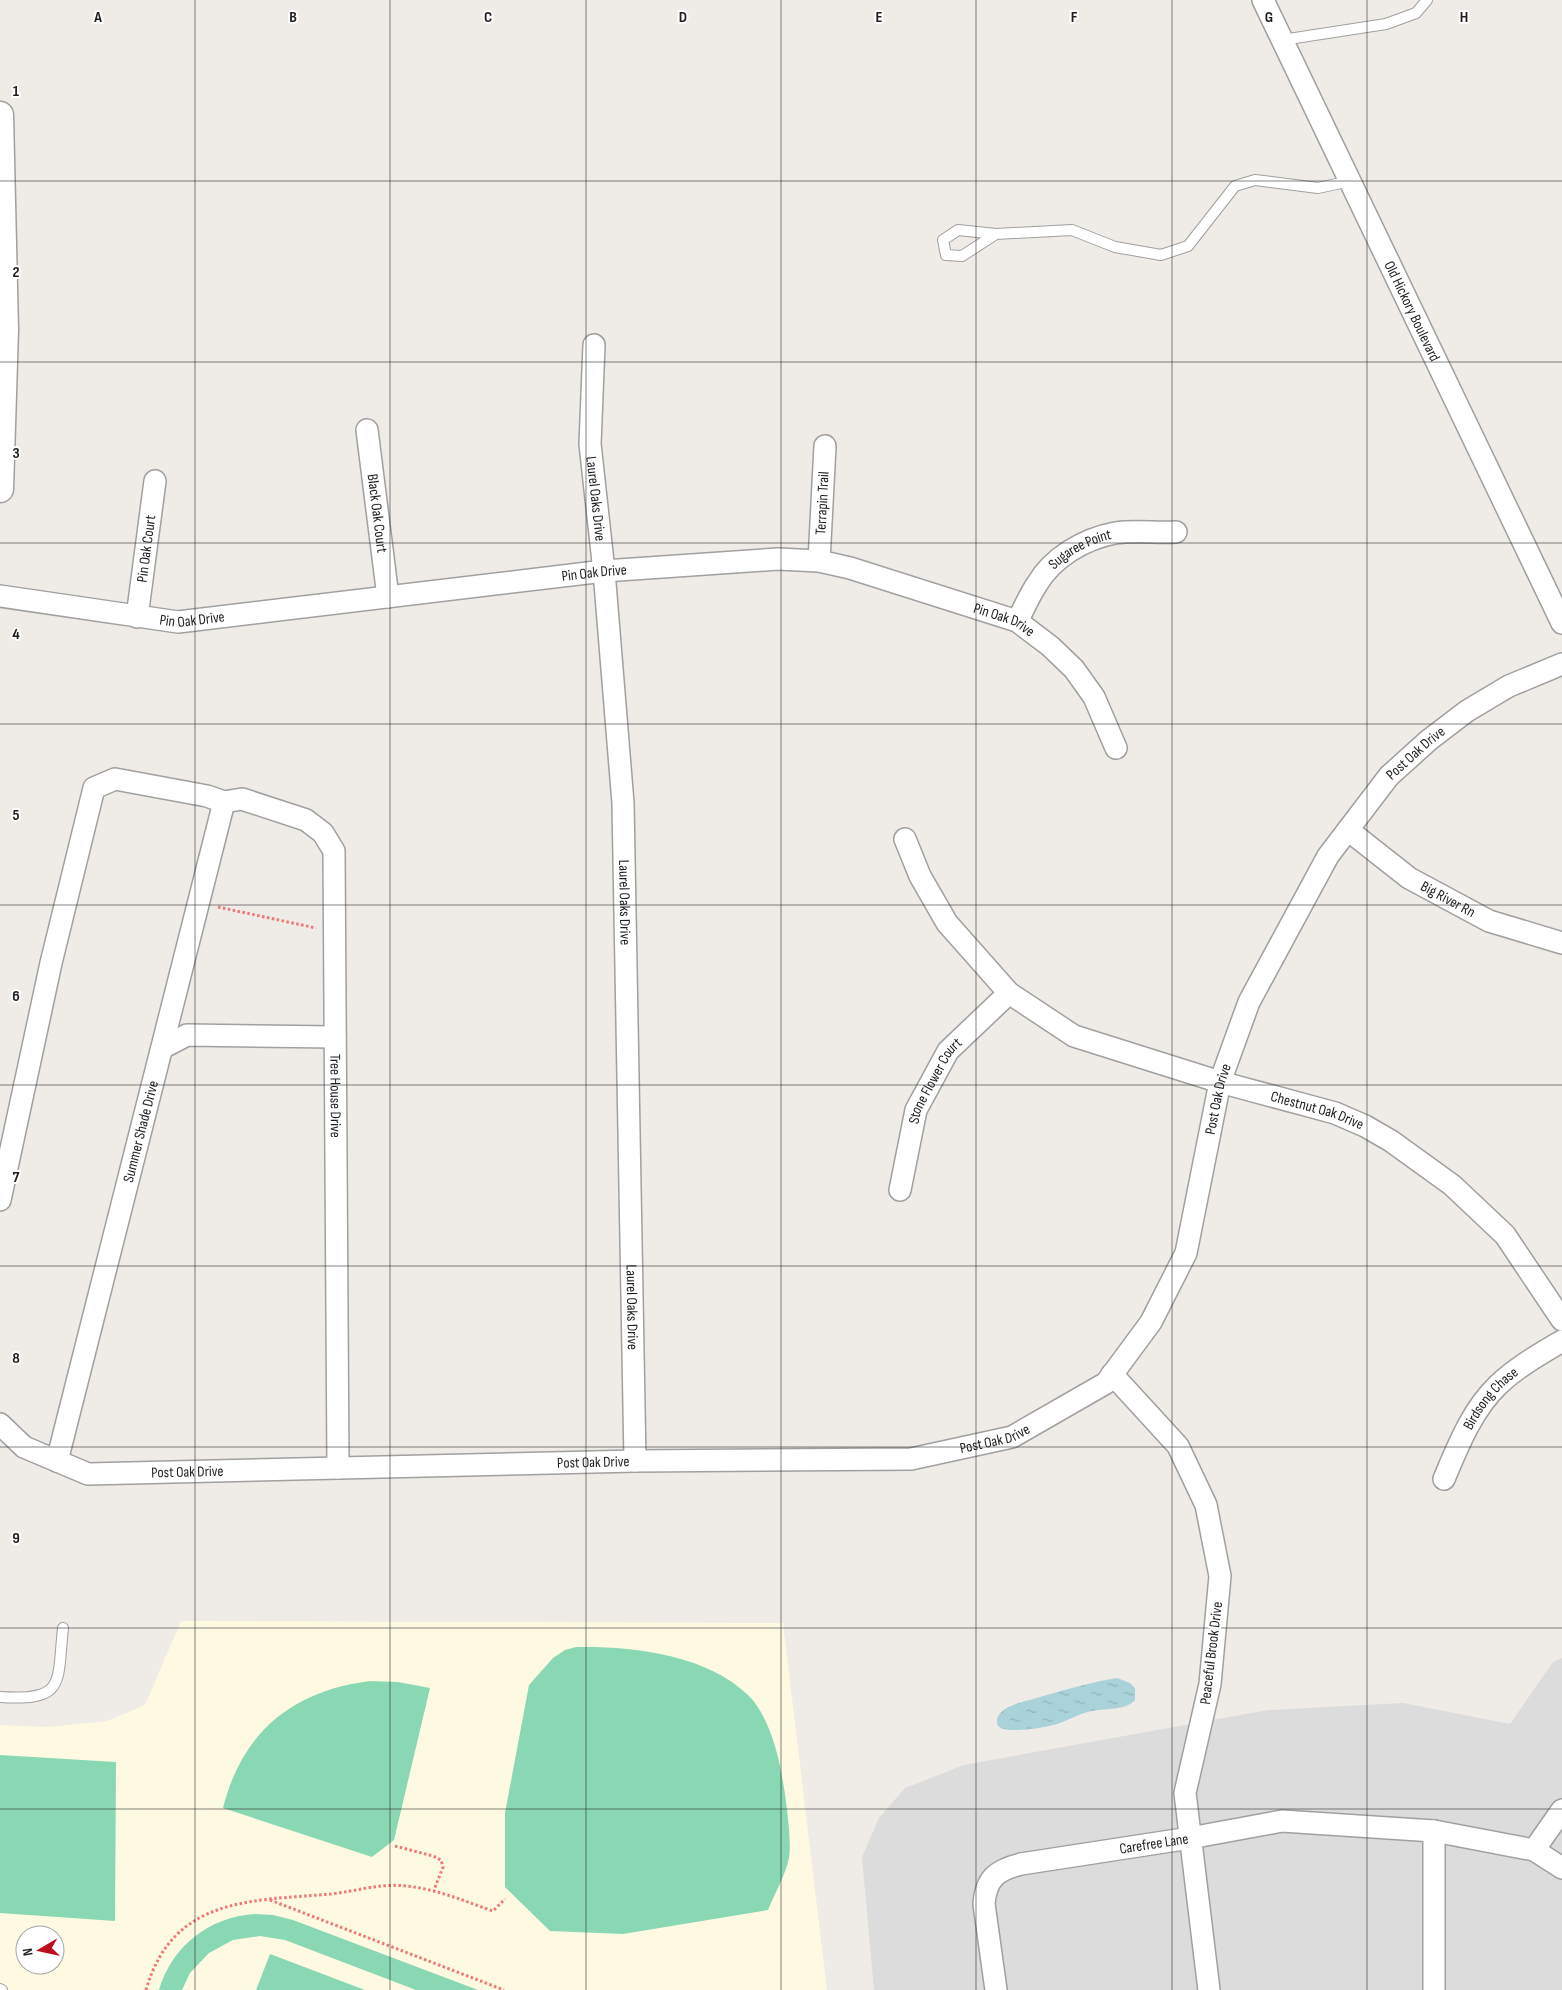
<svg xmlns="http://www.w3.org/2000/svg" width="1562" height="1990" font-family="'Sofia Sans Condensed',sans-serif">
	<defs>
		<pattern id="water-ripples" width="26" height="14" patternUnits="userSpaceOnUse" patternTransform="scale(1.25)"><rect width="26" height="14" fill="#a9d2d9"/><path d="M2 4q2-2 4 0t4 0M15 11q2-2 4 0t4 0" fill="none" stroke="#91b4ba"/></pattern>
	</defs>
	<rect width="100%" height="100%" fill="#efebe6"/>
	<path fill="#dddcdc" d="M1562 1658V1990H874L862 1857 879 1818 905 1788 964 1765 1268 1710 1403 1703 1510 1724 1553 1662Z"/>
	<path fill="#fdfae1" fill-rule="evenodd" d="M181 1621 783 1623 827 1990H0V1725L48 1727 107 1721 145 1705ZM25 1935H55V1965H25Z"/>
	<g fill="#8ad8b3">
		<path d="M576 1647C631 1646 706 1654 748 1695 768 1714 779 1755 783 1782 786 1798 792 1843 789 1858 785 1876 775 1893 768 1910L623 1934 550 1931 505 1887V1813L529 1685 553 1658 565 1650Z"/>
		<path d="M370 1681 398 1682 430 1688 394 1840 372 1857 223 1808C242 1732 292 1691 370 1681Z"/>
		<path d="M0 1755 116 1762 115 1921 0 1913Z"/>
		<path d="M255 1914 273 1915 293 1920 478 1990H416L285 1940 260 1936 233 1940 209 1953 190 1973 182 1990H159C172 1946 209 1917 255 1914Z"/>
		<path d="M270 1954 365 1990H256Z"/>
	</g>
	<path fill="url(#water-ripples)" d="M1117 1678 1130 1683 1135 1688V1700C1125 1711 1107 1708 1092 1711 1080 1713 1069 1720 1057 1724 1043 1728 1026 1730 1012 1730 990 1731 994 1712 1011 1706 1022 1701 1035 1699 1047 1695 1070 1688 1093 1682 1117 1678Z"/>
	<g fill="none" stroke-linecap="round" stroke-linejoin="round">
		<defs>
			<g id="service">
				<path d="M1282 40 1386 24 1416 13 1427 0"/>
				<path d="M996 234 962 256 946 255 943 240 958 230 996 234 1072 230 1115 247 1161 255 1188 246 1235 186 1255 180 1318 188 1350 181"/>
				<path d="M0 1697C66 1701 57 1684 63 1628"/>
				<path d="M0 1989 2 1990"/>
			</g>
			<g id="minor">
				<path id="s1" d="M1263 0 1562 623"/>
				<path id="s2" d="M594 345 590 444 604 571 623 803 635 1461"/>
				<path id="s3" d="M367 430 388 597"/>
				<path id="s4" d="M819 561 825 446"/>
				<path id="s5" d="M0 596 178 622 604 571 778 559 819 561 850 568 1017 621 1050 646 1074 669 1094 697 1116 748"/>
				<path id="s6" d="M137 617 155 481"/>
				<path id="s7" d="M1017 621C1024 609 1029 596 1037 584 1053 557 1084 539 1115 533 1134 530 1156 533 1176 532"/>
				<path id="s8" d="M1348 830 1409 878 1489 921 1562 943"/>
				<path id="s9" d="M905 839 920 876 947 923 1009 993 1074 1036 1220 1082 1335 1113 1365 1126 1391 1141 1452 1185 1505 1235 1562 1320"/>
				<path d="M162 1048 187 1035 335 1037"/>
				<path id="s10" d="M900 1190 916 1110 948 1051 1009 993"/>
				<path id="s11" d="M0 1200 51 963 94 788 115 779 207 796 224 802 242 799 306 820 323 833 334 851 338 1468"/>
				<path d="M1112 1374 1178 1446 1206 1505 1220 1576 1210 1684 1185 1793 1209 1990"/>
				<path id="s12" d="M0 1424 24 1447 88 1474 635 1461 911 1459 1012 1437 1106 1383 1151 1322 1186 1253 1220 1082 1249 1002 1328 856 1389 776 1429 740 1467 711 1509 686 1562 664"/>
				<path id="s13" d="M57 1461 224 802"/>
				<path id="s14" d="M1444 1479C1458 1446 1472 1410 1498 1385 1517 1367 1540 1354 1562 1341"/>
				<path d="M1434 1831 1534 1850 1562 1868"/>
				<path d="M1534 1850 1562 1810"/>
				<path id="s15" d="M996 1990 984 1904C986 1878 997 1870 1021 1864L1190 1838 1282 1821 1434 1831V1990"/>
			</g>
			<path id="tertiary" d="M0 115 5 330 0 489"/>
		</defs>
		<use href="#service" stroke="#a0a0a0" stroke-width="12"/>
		<use href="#minor" stroke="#a0a0a0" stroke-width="24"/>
		<use href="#tertiary" stroke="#a0a0a0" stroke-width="29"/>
		<g stroke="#ef7876" stroke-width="3" stroke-dasharray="2.5 2.5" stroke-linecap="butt">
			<path d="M218 907 316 928"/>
			<path d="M395 1846 433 1856 441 1860 443 1867 434 1890"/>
			<path d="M270 1900 504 1990"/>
			<path d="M146 1990C173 1896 252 1901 331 1894 357 1891 380 1883 406 1886 437 1889 464 1901 493 1911L505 1899"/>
		</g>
		<use href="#service" stroke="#fff" stroke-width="10"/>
		<use href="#minor" stroke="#fff" stroke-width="21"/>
		<use href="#tertiary" stroke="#fff" stroke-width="26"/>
	</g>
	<path fill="none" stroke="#1f1f1f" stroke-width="1" stroke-opacity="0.55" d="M195 0V1990M390 0V1990M586 0V1990M781 0V1990M976 0V1990M1172 0V1990M1367 0V1990M0 181H1562M0 362H1562M0 543H1562M0 724H1562M0 905H1562M0 1085H1562M0 1266H1562M0 1447H1562M0 1628H1562M0 1809H1562"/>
	<g text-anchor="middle" stroke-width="4" stroke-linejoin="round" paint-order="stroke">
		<g font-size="15" fill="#1f1f1f" stroke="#fff">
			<text dy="5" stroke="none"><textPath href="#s1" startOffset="345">Old Hickory Boulevard</textPath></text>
			<text dy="5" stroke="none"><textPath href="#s2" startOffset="154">Laurel Oaks Drive</textPath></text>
			<text dy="5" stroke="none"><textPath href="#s4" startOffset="58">Terrapin Trail</textPath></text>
			<text dy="5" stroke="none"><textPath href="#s3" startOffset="84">Black Oak Court</textPath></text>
			<text dy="5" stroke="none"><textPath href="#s6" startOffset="69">Pin Oak Court</textPath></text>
			<text dy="5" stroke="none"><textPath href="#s7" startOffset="99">Sugaree Point</textPath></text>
			<text dy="5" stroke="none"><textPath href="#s5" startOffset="599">Pin Oak Drive</textPath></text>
			<text dy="5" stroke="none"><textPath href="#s5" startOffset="194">Pin Oak Drive</textPath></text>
			<text dy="5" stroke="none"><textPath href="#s5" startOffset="1019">Pin Oak Drive</textPath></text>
			<text dy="5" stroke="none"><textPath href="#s12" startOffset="1852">Post Oak Drive</textPath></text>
			<text dy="5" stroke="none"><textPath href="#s8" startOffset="122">Big River Rn</textPath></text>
			<text dy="5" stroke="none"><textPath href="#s2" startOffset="559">Laurel Oaks Drive</textPath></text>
			<text dy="5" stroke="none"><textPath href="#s10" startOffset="116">Stone Flower Court</textPath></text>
			<text dy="5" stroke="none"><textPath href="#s11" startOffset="930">Tree House Drive</textPath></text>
			<text dy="5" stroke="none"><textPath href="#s12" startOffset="1448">Post Oak Drive</textPath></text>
			<text dy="5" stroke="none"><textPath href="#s9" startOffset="520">Chestnut Oak Drive</textPath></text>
			<text dy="5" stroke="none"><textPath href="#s13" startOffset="340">Summer Shade Drive</textPath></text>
			<text dy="5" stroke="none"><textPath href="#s2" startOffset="964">Laurel Oaks Drive</textPath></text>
			<text dy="5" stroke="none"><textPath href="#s14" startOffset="94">Birdsong Chase</textPath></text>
			<text dy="5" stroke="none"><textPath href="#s12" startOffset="1012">Post Oak Drive</textPath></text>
			<text dy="5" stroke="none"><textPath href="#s12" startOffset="608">Post Oak Drive</textPath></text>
			<text dy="5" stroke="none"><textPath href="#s12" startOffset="202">Post Oak Drive</textPath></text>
			<text transform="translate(1211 1653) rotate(-83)" y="5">Peaceful Brook Drive</text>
			<text dy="5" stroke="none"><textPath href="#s15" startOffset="281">Carefree Lane</textPath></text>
		</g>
	</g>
	<g font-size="16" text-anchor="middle" font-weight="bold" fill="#1f1f1f" stroke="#fff" stroke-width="4" stroke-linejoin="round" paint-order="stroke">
		<text x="98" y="22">A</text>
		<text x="293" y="22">B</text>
		<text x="488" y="22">C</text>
		<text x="683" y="22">D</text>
		<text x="879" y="22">E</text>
		<text x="1074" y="22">F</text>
		<text x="1269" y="22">G</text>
		<text x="1464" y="22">H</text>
		<text x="16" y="96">1</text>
		<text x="16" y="277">2</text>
		<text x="16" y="458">3</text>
		<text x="16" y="639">4</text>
		<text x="16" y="820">5</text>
		<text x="16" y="1001">6</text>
		<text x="16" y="1182">7</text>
		<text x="16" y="1363">8</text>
		<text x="16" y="1543">9</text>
	</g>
	<g transform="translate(40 1950) rotate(261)"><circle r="24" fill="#ffffff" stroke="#a5a5a5"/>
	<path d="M0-4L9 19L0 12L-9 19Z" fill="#be0f1f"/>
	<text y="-8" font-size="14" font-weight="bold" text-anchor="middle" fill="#1f1f1f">N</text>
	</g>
</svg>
